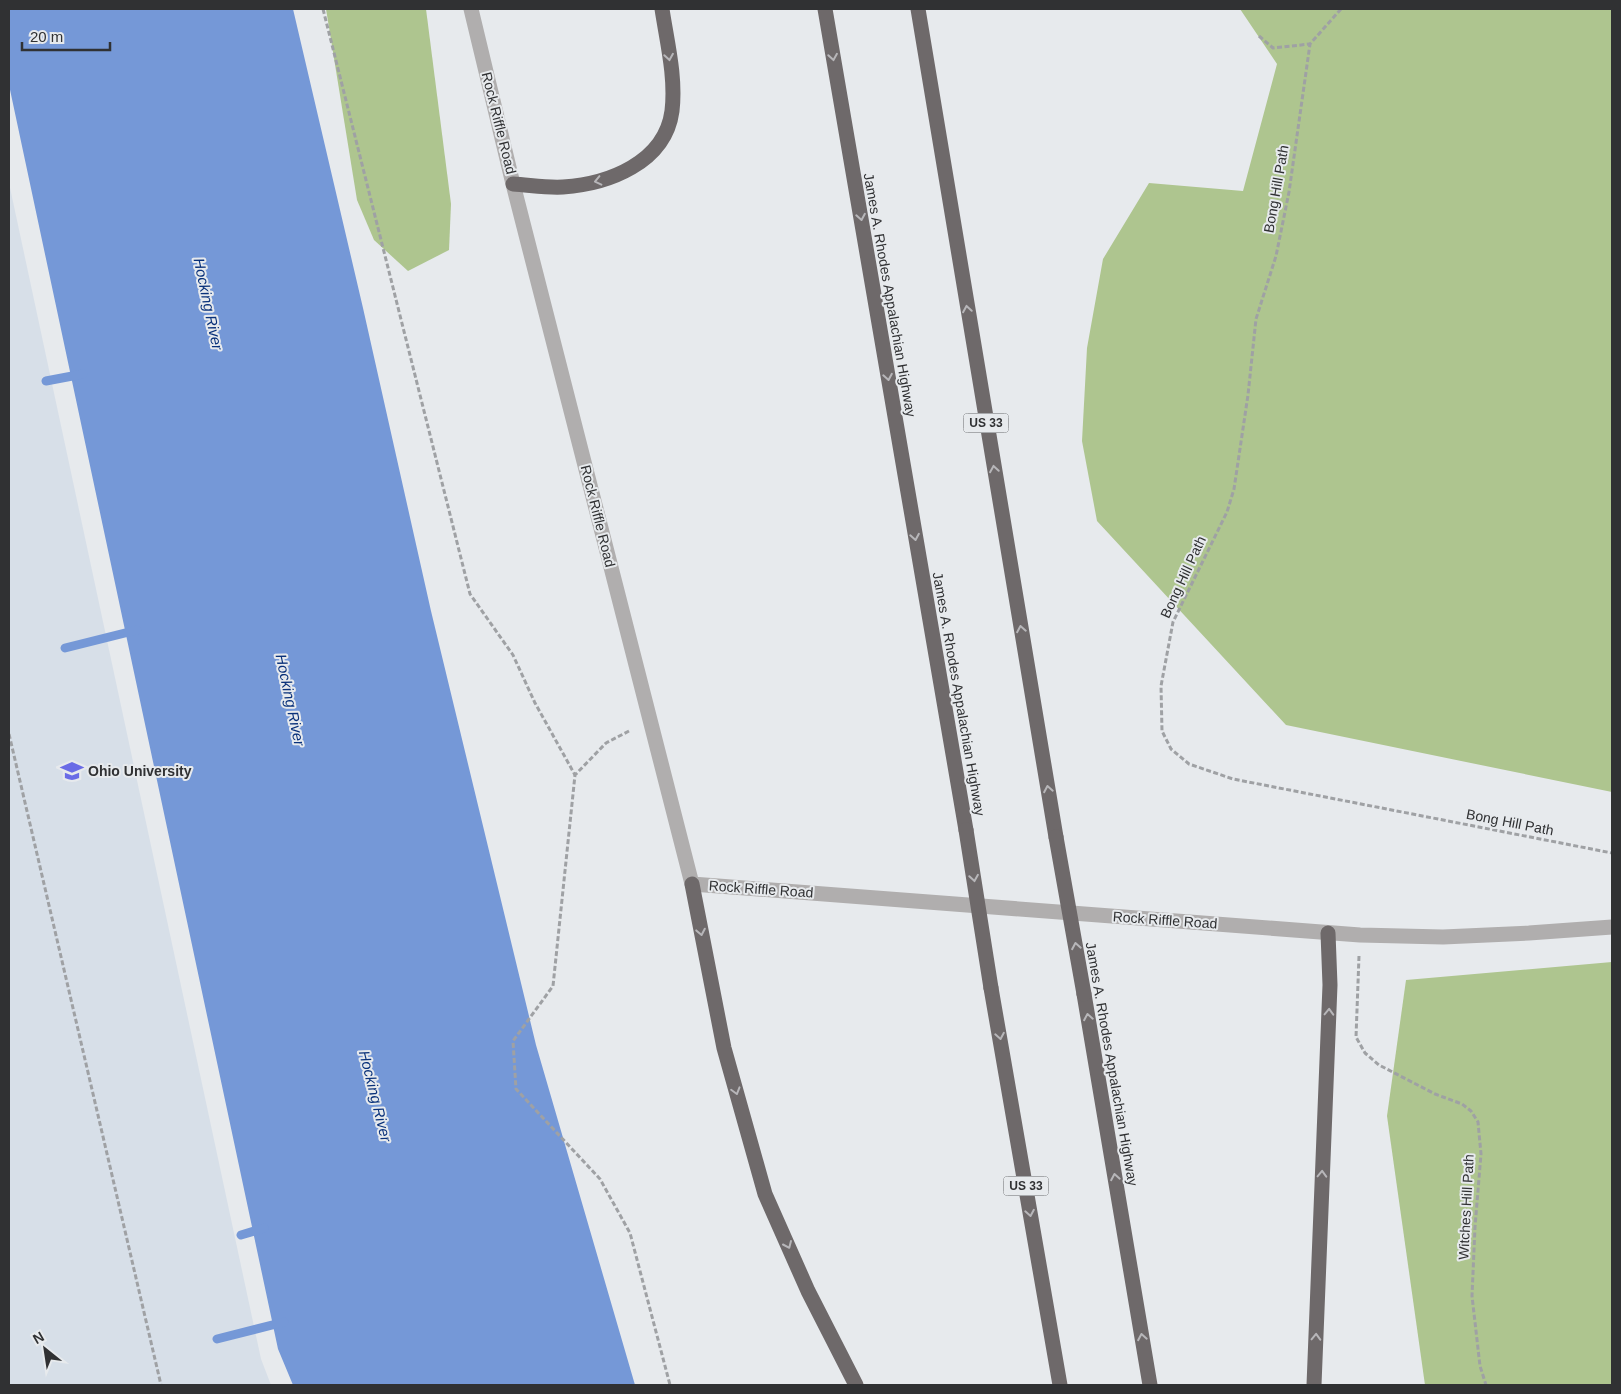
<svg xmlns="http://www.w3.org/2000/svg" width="1621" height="1394" font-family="Arial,sans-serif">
	<rect width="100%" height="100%" fill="#e7eaed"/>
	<path fill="#d7dfe8" d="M9 183 261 1359 271 1385H9Z"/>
	<g fill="#aec58f">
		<path d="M326 9H426L451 204 449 250 408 271 374 240 357 200Z"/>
		<path d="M1240 9H1612V792L1286 725 1097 521 1082 441 1087 348 1103 259 1149 183 1243 191 1277 64Z"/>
		<path d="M1612 962V1385H1425L1387 1116 1406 980Z"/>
	</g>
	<path fill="#7598d7" d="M9 9H293L363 308 431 611 536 1045 635 1385H293L278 1349 9 85Z"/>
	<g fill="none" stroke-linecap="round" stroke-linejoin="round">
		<g stroke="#7598d7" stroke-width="9">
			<path d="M46 381 83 374"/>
			<path d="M65 648 137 630"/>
			<path d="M241 1235 264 1228"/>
			<path d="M217 1339 284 1322"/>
		</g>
		<g stroke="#9fa1a4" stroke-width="3" stroke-dasharray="5 2.5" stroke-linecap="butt">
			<path d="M323 9 470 594 513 655 535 703 575 775"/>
			<path d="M1341 9 1310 44 1289 192 1276 256 1256 319 1248 395 1234 489 1227 512 1173 622 1161 686 1162 731 1171 749 1189 764 1233 779 1612 853"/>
			<path d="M1259 36 1273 48 1310 44"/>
			<path d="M629 731 606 743 575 775 553 986 513 1041 516 1089 600 1179 630 1233 670 1385"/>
			<path d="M9 734 161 1385"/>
			<path d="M1359 956 1356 1037 1365 1053 1379 1065 1435 1094 1462 1104 1471 1111 1478 1122 1481 1154 1475 1227 1472 1296 1480 1366 1486 1385"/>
		</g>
		<path stroke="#b0aeae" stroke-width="15" d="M471 9 513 184 692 884 1360 935 1443 937 1529 933 1612 927"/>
		<g stroke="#6e696a" stroke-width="15">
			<path d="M825 9 966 830"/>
			<path d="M918 9 1056 837"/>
			<path d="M513 184C530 185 546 188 563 187 608 184 665 163 672 111 676 77 667 42 662 9"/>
			<path d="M692 884 724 1048 765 1194 808 1291 856 1385"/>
			<path d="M991 988 1060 1385"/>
			<path d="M1084 994 1150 1385"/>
			<path d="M1314 1385 1330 985 1328 933"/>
		</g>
		<g stroke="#6e696a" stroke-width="15">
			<path d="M966 830 991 988"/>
			<path d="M1056 837 1084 994"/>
		</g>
	</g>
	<defs><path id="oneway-chevron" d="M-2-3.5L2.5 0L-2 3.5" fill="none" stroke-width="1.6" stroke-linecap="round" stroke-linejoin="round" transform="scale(1.25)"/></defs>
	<g stroke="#b7b6b9">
		<use href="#oneway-chevron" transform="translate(669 57) rotate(81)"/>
		<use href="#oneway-chevron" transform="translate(833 57) rotate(81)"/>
		<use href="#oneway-chevron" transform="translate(598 181) rotate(167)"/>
		<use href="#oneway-chevron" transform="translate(861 217) rotate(80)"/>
		<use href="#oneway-chevron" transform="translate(967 309) rotate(-99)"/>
		<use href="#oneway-chevron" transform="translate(888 377) rotate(80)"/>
		<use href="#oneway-chevron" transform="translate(994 469) rotate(-99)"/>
		<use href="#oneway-chevron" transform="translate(915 537) rotate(80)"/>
		<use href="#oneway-chevron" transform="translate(1021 629) rotate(-100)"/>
		<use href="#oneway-chevron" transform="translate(1048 789) rotate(-100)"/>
		<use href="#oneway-chevron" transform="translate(974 878) rotate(81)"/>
		<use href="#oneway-chevron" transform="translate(701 932) rotate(79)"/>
		<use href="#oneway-chevron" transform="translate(1076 946) rotate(-100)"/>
		<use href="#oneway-chevron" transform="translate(1329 1012) rotate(-88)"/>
		<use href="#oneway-chevron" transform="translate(1088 1017) rotate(-100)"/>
		<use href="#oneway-chevron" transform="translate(1000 1036) rotate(80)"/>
		<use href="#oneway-chevron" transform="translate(736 1091) rotate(74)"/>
		<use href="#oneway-chevron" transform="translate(1322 1174) rotate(-88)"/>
		<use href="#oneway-chevron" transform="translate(1115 1177) rotate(-100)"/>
		<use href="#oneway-chevron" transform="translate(1030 1213) rotate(80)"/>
		<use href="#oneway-chevron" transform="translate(788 1245) rotate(66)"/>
		<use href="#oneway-chevron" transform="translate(1142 1337) rotate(-100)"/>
		<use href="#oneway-chevron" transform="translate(1316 1337) rotate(-88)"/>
	</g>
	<defs>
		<symbol id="university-bare" viewBox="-9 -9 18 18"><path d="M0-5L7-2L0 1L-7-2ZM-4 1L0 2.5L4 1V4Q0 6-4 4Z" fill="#6a6ce6" stroke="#e7eaed" stroke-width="2.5" paint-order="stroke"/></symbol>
	</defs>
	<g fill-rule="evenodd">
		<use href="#university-bare" x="56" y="755" width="32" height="32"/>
	</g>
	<g text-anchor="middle" stroke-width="4" stroke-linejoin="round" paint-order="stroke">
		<g fill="#e7eaed" stroke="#67686b" stroke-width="1">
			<rect x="963.5" y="413.5" width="45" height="19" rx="4"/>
			<rect x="1003.5" y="1176.5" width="45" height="19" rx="4"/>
		</g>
		<g font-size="12" font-weight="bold" fill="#303133">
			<text x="986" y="427">US 33</text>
			<text x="1026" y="1190">US 33</text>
		</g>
		<g font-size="14" fill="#303133" stroke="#e7eaed">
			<text transform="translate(499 123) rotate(76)" y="5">Rock Riffle Road</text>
			<text transform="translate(1276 189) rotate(-80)" y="5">Bong Hill Path</text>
			<text transform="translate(890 295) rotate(80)" y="5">James A. Rhodes Appalachian Highway</text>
			<text transform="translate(598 516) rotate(76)" y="5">Rock Riffle Road</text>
			<text transform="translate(1183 577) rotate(-65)" y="5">Bong Hill Path</text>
			<text transform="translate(959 694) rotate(80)" y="5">James A. Rhodes Appalachian Highway</text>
			<text transform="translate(1510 822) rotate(11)" y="5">Bong Hill Path</text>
			<text transform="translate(761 889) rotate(4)" y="5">Rock Riffle Road</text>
			<text transform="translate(1165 920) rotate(4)" y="5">Rock Riffle Road</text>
			<text transform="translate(1112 1064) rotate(80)" y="5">James A. Rhodes Appalachian Highway</text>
			<text transform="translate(1466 1207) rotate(-87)" y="5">Witches Hill Path</text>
		</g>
		<g font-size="14" font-weight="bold" fill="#303133" stroke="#e7eaed" text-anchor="start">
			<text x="88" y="776">Ohio University</text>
		</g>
		<g font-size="15" font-style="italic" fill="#09317a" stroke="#e7eaed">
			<text transform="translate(208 304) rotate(78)" y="5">Hocking River</text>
			<text transform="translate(290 700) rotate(78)" y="5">Hocking River</text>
			<text transform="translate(375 1096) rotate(76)" y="5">Hocking River</text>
		</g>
	</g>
	<rect width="1621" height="1394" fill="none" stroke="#303133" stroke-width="20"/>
	<g transform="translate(45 1349) rotate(330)" stroke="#e7eaed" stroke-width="4" paint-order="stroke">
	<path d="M0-4L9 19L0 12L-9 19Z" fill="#303133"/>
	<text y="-8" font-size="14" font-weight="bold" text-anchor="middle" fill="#303133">N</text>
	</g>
	<path d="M22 42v8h88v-8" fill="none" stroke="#303133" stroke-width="2.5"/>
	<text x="30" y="42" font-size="15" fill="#303133" stroke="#e7eaed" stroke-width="4" paint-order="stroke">20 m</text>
</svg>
